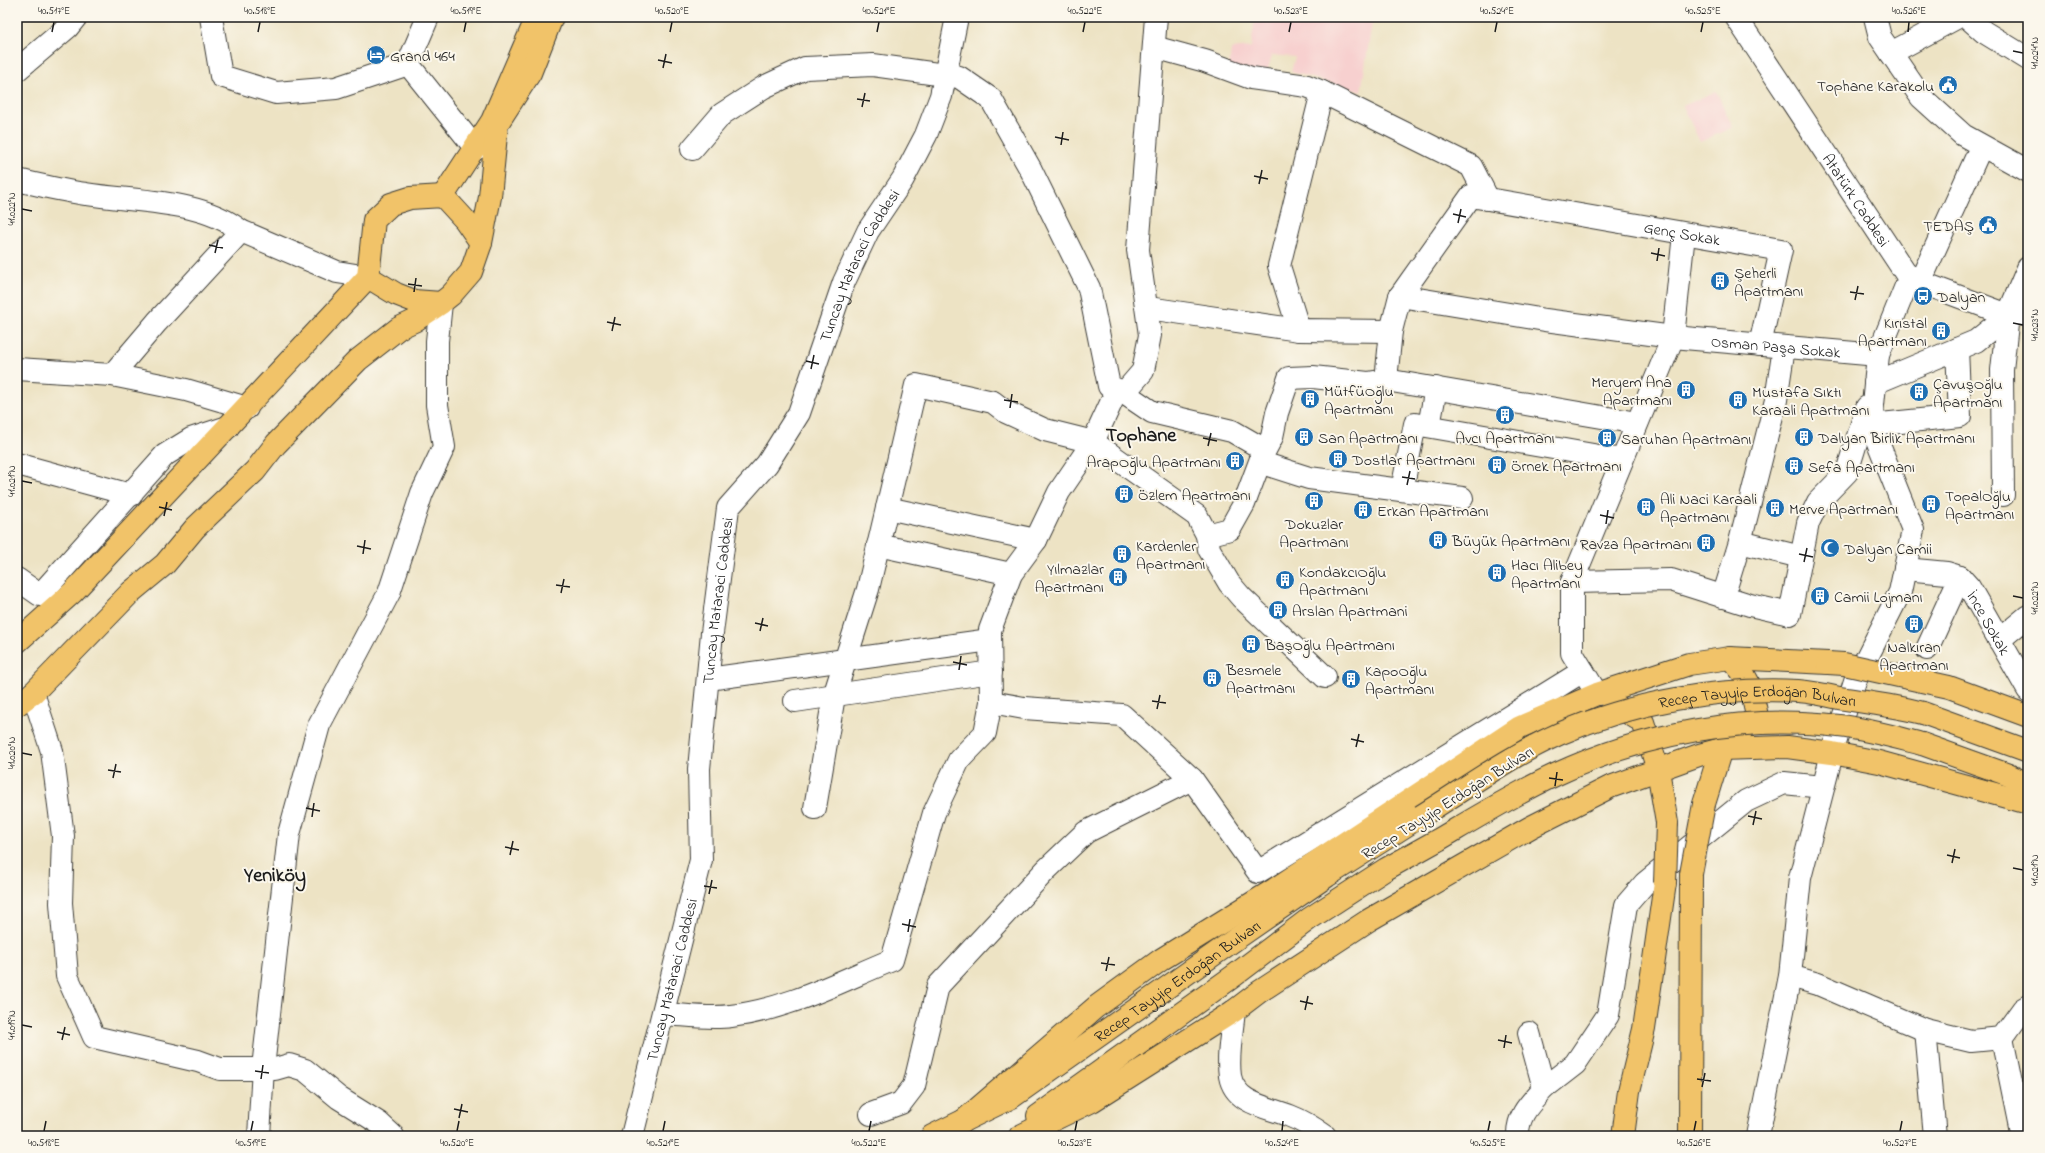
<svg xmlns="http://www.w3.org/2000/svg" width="2045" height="1153" font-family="'Indie Flower',sans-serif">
	<rect width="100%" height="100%" fill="#fbf7ec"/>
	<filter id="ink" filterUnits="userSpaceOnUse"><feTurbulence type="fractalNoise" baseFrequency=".025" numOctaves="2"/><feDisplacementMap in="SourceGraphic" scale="8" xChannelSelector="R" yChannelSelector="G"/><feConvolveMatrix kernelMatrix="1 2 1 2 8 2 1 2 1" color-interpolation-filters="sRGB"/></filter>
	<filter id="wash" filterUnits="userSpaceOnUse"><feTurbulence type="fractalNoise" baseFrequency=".012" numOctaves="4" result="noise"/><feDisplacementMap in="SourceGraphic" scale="16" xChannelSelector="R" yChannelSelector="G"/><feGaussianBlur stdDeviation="0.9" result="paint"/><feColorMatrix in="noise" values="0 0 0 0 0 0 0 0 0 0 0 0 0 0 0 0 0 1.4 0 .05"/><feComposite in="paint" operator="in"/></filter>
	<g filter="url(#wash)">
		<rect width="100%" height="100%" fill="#ede3c4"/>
		<g fill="#f7d0cf">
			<path d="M1255 17H1373L1361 92 1291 72 1295 57 1272 55 1266 76 1229 68 1231 49 1251 47Z"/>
			<path d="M1716 91 1733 127 1700 142 1683 106Z"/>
		</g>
	</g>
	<g filter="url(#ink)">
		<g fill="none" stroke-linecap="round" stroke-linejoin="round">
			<defs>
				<g id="minor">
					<path d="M211 17 221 76 276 93 336 88 408 64"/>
					<path d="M428 17 408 64 476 149"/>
					<path id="s1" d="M1736 17 1906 274 1920 282 2008 315 2028 314"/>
					<path d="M1875 17 1880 37 1921 97 1963 135 2028 171"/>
					<path d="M1967 17 1984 32 2028 59"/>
					<path d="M1154 47 1205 61 1251 78 1307 86 1322 92 1279 266 1299 330"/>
					<path d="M1891 53 1958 17"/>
					<path d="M17 70 68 27 76 17"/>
					<path d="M1322 92 1471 166 1488 199"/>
					<path d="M692 149 722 114 764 87 805 68 873 65 959 77 991 99 1031 170 1089 288 1109 386 1124 393 1143 371 1150 335 1138 250 1156 17"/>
					<path d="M17 180C40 185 63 191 86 194 135 202 201 199 241 231L337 272 368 277"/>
					<path d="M1920 282 1981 147"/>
					<path id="s2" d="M1400 296 1471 196 1781 250 1760 345"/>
					<path id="s3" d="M1148 308 1299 330 1391 331 1400 296 1545 320 1673 337 1878 355"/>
					<path d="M1391 331 1386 380 1637 423"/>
					<path d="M17 369 112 375 186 390 247 408"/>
					<path d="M112 375 157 322 241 231"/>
					<path d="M1875 383 1976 341 2008 315 2028 268"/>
					<path d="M1124 393 1152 412 1232 431 1258 446 1265 464 1309 478 1462 498"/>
					<path d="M1871 425 1960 416 1957 349"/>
					<path d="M1429 426 1436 388"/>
					<path d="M17 464 131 495"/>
					<path d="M1402 490 1415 424 1622 460"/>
					<path d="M2003 495 2002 370 2008 315"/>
					<path d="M887 508 1036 540"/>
					<path d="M1207 535 1230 529 1244 504 1262 456 1272 437 1277 413 1289 378 1313 377 1368 383 1386 380"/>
					<path d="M1740 542 1776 400 1784 347"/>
					<path d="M878 545 1011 574"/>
					<path id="s4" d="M1905 569 1947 573 1960 577 1969 587 2028 690"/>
					<path d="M17 579 40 595 165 455 191 439 228 427"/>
					<path d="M1572 582 1671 580 1750 605 1790 614 1808 523 1818 502 1847 472 1867 407"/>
					<path d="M1723 597 1740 542 1801 557"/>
					<path d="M1999 640 2028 616"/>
					<path d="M1927 649 1960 577"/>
					<path d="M708 679 990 640"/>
					<path d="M33 693 52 751 63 836 61 903 67 976 94 1037 198 1061 220 1069H275L289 1065 305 1070 339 1098 379 1123 393 1136"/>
					<path d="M1597 694 1572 653V582L1673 337 1684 234"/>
					<path d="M795 701 991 672"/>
					<path d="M991 702 1024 708 1122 715 1192 779"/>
					<path d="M815 808 834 696 868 589 916 385 993 402 1006 412 1045 430 1093 442 1197 516 1207 535 1209 549 1229 583 1241 597 1325 677"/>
					<path d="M1790 976 1818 984 1925 1030 1971 1041 2002 1038 2023 1009 2028 1006"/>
					<path d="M1234 1011C1232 1032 1227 1055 1230 1076 1235 1104 1268 1107 1290 1116 1303 1121 1314 1128 1325 1136"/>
					<path d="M663 1014C685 1015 709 1019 731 1016 789 1009 838 982 892 960L934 813 959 760 985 733 991 702 990 630 1011 574 1036 540 1059 492 1093 442 1117 390"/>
					<path d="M1925 1030 1935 1136"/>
					<path d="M2002 1038 2022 1136"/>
					<path d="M1544 1088 1575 1064 1608 1015 1626 905 1645 883 1746 801 1784 783 1823 787"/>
					<path d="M871 1114 901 1103 914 1086 938 986 1046 870 1086 832 1192 779 1258 872 1583 671"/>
					<path d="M259 1136 263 1068 289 834 319 725 389 593 422 493 444 447 437 405V341L441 303"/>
					<path id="s5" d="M632 1136 701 860 699 769 712 633 728 508 767 464 799 413 844 282 868 231 903 179 926 135 941 96 957 17"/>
					<path d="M1518 1136C1517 1115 1531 1103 1544 1088L1529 1033"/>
					<path d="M1758 1136 1790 976 1800 878 1834 746 1855 681 1900 592 1913 530 1871 425 1878 355 1910 276"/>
				</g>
				<g id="major">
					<path d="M443 196 492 121 537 17"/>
					<path d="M368 277 396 294 414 301 441 303"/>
					<path d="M17 642 73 592 368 277 374 220 391 204 410 198 443 196 465 220 481 243"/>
					<path d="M1612 703 1643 722 1658 770 1667 823"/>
					<path d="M17 705 33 693 131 592 165 564 195 528 255 471 276 444 358 360 399 328 414 321 441 303 451 295 471 272 481 243 490 197 497 124 530 73 552 17"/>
					<path d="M1923 713 2028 751"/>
					<path d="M1922 744 2006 774 2028 784"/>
					<path d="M1704 804 1721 749 1757 716C1751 689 1751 679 1730 658"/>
					<path d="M1038 1116 1235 975 1309 919 1386 869 1438 840"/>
					<path d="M962 1122 1096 1007 1162 959 1275 889 1520 727 1597 694 1689 664 1730 658 1828 663"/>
					<path id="s6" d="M932 1136 1012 1097 1240 936 1327 876 1421 816"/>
					<path d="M1020 1136 1092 1101 1234 1011 1259 992 1369 920 1531 827 1610 787 1699 755 1721 749 1787 747 1832 753 1879 762 2028 803"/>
					<path d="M1623 1136 1629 1091 1644 1029 1665 883"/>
					<path d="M1690 1136 1691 874"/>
				</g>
			</defs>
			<use href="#minor" stroke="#3b3a35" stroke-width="24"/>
			<use href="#major" stroke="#3b3a35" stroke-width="24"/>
			<use href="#minor" stroke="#fff" stroke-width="22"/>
			<use href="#major" stroke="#f1c369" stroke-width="22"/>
			<defs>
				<g id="major-bridge">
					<path d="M1828 663 1844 664 1949 687 2028 716"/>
					<path id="s7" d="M1421 816C1466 788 1510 756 1559 734 1633 702 1717 687 1798 691 1811 692 1826 695 1839 698 1867 702 1895 706 1923 713"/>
					<path d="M1438 840C1477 817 1516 793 1557 774 1643 734 1744 714 1839 726 1867 729 1895 737 1922 744"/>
					<path d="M1691 874 1704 804"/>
					<path d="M1665 883 1667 823"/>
				</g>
			</defs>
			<use href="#major-bridge" stroke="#3b3a35" stroke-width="24" stroke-linecap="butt"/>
			<use href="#major-bridge" stroke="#f1c369" stroke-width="22"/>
		</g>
	</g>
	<path fill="none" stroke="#1c1c1c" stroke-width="1.5" d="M52 32 54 22M258 32 260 22M464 32 466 22M670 32 672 22M877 32 879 22M1083 32 1085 22M1289 32 1291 22M1495 32 1497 22M1701 32 1703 22M1908 32 1909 22M2013 51 2023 53M658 60 672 63M663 68 666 54M857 99 870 101M862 107 865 93M1055 137 1069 140M1061 145 1063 132M1254 176 1268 179M1259 184 1262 170M22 209 32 211M1453 214 1466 217M1458 223 1461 209M209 245 223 248M215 253 218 240M1651 253 1665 256M1657 261 1659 248M408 284 422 286M414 292 416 278M1850 292 1864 294M1855 300 1858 286M607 322 621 325M2013 323 2023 325M612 331 615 317M806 361 819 364M811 369 814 355M1004 400 1018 402M1010 408 1012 394M1203 438 1217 441M1208 446 1211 433M1402 477 1415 479M22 481 32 483M1407 485 1410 471M159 507 172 510M1600 515 1614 518M164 516 167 502M1606 524 1608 510M357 546 371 549M363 554 365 540M1799 554 1813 557M1804 562 1807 548M556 585 570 587M561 593 564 579M2013 596 2023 598M755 623 768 626M760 631 763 618M953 662 967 665M959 670 961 656M1152 701 1166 703M1157 709 1160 695M1351 739 1364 742M1356 747 1359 734M22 753 32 755M108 770 121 772M113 778 116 764M1549 778 1563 780M1555 786 1557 772M306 808 320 811M1748 816 1762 819M312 817 314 803M1753 825 1756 811M505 847 519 850M510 855 513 841M1947 855 1960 858M1952 863 1955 849M2013 868 2023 870M704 886 717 888M709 894 712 880M902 924 916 927M908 932 910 919M1101 963 1115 965M1106 971 1109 957M1300 1001 1313 1004M1305 1010 1308 996M22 1025 32 1027M57 1032 70 1035M62 1040 65 1027M1498 1040 1512 1043M1504 1048 1506 1035M255 1071 269 1073M261 1079 263 1065M1697 1079 1711 1081M1702 1087 1705 1073M454 1109 468 1112M459 1118 462 1104M44 1131 46 1121M251 1131 253 1121M457 1131 459 1121M663 1131 665 1121M869 1131 871 1121M1075 1131 1077 1121M1282 1131 1283 1121M1488 1131 1490 1121M1694 1131 1696 1121M1900 1131 1902 1121"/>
	<defs>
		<symbol id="hotel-disc" viewBox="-11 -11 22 22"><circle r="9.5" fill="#1f6fb2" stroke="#fbf7ec"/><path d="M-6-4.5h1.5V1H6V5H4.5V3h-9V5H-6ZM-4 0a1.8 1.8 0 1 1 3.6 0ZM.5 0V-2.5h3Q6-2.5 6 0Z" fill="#fff"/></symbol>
		<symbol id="civic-disc" viewBox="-11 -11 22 22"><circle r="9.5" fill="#1f6fb2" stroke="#fbf7ec"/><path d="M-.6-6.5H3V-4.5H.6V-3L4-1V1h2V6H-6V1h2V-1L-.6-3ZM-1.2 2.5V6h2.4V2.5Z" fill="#fff"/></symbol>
		<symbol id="building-disc" viewBox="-11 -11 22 22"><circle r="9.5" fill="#1f6fb2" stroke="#fbf7ec"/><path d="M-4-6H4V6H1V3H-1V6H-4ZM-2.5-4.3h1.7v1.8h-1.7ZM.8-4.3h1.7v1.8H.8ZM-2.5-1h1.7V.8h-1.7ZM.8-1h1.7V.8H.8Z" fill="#fff"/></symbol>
		<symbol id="bus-disc" viewBox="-11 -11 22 22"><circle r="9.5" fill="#1f6fb2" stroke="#fbf7ec"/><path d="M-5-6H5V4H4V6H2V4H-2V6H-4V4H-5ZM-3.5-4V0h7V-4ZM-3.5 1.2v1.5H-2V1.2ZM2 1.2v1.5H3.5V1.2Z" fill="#fff"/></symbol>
		<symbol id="mosque-disc" viewBox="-11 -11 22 22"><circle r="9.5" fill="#1f6fb2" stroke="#fbf7ec"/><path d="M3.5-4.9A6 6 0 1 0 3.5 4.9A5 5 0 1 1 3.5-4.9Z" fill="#fff"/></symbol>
	</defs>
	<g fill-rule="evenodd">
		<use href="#hotel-disc" x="365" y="44" width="22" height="22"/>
		<use href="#civic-disc" x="1937" y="74" width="22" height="22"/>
		<use href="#civic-disc" x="1977" y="214" width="22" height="22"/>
		<use href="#building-disc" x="1709" y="270" width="22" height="22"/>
		<use href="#bus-disc" x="1912" y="285" width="22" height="22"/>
		<use href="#building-disc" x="1930" y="320" width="22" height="22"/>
		<use href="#building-disc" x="1675" y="379" width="22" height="22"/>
		<use href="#building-disc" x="1908" y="381" width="22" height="22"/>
		<use href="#building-disc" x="1299" y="388" width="22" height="22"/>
		<use href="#building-disc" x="1727" y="389" width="22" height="22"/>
		<use href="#building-disc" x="1494" y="404" width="22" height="22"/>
		<use href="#building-disc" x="1293" y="426" width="22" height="22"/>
		<use href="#building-disc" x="1793" y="426" width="22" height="22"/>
		<use href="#building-disc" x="1596" y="427" width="22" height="22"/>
		<use href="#building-disc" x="1327" y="448" width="22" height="22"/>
		<use href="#building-disc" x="1224" y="450" width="22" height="22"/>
		<use href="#building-disc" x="1486" y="454" width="22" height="22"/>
		<use href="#building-disc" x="1783" y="455" width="22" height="22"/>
		<use href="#building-disc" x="1113" y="483" width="22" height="22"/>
		<use href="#building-disc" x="1303" y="490" width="22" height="22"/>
		<use href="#building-disc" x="1920" y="493" width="22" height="22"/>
		<use href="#building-disc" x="1635" y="496" width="22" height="22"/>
		<use href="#building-disc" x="1764" y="497" width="22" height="22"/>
		<use href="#building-disc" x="1352" y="499" width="22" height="22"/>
		<use href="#building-disc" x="1427" y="529" width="22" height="22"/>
		<use href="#building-disc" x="1695" y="532" width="22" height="22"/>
		<use href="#mosque-disc" x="1819" y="537" width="22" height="22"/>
		<use href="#building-disc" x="1111" y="543" width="22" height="22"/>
		<use href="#building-disc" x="1486" y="562" width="22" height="22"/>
		<use href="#building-disc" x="1107" y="566" width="22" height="22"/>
		<use href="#building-disc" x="1274" y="569" width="22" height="22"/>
		<use href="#building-disc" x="1809" y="585" width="22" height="22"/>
		<use href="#building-disc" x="1267" y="599" width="22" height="22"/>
		<use href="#building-disc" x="1903" y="613" width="22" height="22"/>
		<use href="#building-disc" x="1240" y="633" width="22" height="22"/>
		<use href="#building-disc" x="1201" y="667" width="22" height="22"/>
		<use href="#building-disc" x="1340" y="668" width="22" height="22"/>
	</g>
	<g text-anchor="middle" stroke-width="4" stroke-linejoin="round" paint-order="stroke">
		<g font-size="16" fill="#1c1c1c" stroke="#fbf7ec" text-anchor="start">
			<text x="390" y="61">Grand 464</text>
			<text x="1934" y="91" text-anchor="end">Tophane Karakolu</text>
			<text x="1974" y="231" text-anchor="end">TEDAŞ</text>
			<text x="1734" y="278">Şeherli<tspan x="1734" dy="18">Apartmanı</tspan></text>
			<text x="1937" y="302">Dalyan</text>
			<text x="1927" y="328" text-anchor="end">Kırıstal<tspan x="1927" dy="18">Apartmanı</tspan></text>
			<text x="1672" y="387" text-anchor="end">Meryem Ana<tspan x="1672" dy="18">Apartmanı</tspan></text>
			<text x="1933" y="389">ÇavuşOğlu<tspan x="1933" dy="18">Apartmanı</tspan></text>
			<text x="1324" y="396">MütfüOğlu<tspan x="1324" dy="18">Apartmanı</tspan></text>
			<text x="1752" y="397">Mustafa Sıktı<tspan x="1752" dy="18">Karaali Apartmanı</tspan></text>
			<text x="1318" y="443">San Apartmanı</text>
			<text x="1505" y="443" text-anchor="middle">Avcı Apartmanı</text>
			<text x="1818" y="443">Dalyan Birlik Apartmanı</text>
			<text x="1621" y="444">Saruhan Apartmanı</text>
			<text x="1352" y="465">Dostlar Apartmanı</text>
			<text x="1221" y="467" text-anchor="end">ArapOğlu Apartmanı</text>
			<text x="1511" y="471">Örnek Apartmanı</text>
			<text x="1808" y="472">Sefa Apartmanı</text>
			<text x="1138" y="500">Özlem Apartmanı</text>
			<text x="1945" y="501">TopalOğlu<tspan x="1945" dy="18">Apartmanı</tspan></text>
			<text x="1660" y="504">Ali Naci Karaali<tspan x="1660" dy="18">Apartmanı</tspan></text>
			<text x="1789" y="514">Merve Apartmanı</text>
			<text x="1377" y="516">Erkan Apartmanı</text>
			<text x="1314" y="529" text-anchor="middle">Dokuzlar<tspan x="1314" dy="18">Apartmanı</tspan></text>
			<text x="1452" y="546">Büyük Apartmanı</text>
			<text x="1692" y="549" text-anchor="end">Ravza Apartmanı</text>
			<text x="1136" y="551">Kardenler<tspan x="1136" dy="18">Apartmanı</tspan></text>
			<text x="1844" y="554">Dalyan Camii</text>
			<text x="1511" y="570">Hacı Alibey<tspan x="1511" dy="18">Apartmanı</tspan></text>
			<text x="1104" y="574" text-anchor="end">Yılmazlar<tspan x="1104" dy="18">Apartmanı</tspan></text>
			<text x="1299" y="577">KondakcıOğlu<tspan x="1299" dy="18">Apartmanı</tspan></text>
			<text x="1834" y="602">Camii Lojmanı</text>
			<text x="1292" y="616">Arslan Apartmani</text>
			<text x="1265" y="650">BaşOğlu Apartmanı</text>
			<text x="1914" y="652" text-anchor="middle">Nalkıran<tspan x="1914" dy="18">Apartmanı</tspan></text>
			<text x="1226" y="675">Besmele<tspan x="1226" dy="18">Apartmanı</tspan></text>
			<text x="1365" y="676">KapoOğlu<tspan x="1365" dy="18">Apartmanı</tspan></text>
		</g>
		<g font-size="16" fill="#1c1c1c" stroke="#fbf7ec">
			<text dy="6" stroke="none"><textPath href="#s1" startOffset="219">Atatürk Caddesi</textPath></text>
			<text dy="6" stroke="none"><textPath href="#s2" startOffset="337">Genç Sokak</textPath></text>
			<text dy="6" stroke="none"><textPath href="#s5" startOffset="917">Tuncay Mataraci Caddesi</textPath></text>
			<text dy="6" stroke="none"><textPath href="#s3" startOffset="660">Osman Paşa Sokak</textPath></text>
			<text dy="6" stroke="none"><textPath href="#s5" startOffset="545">Tuncay Mataraci Caddesi</textPath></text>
			<text dy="6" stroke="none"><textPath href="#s4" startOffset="110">İnce Sokak</textPath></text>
			<text dy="6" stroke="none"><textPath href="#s7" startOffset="365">Recep Tayyip Erdoğan Bulvarı</textPath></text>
			<text transform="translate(1447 802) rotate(-32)" y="6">Recep Tayyip Erdoğan Bulvarı</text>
			<text dy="6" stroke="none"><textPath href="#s5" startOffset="161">Tuncay Mataraci Caddesi</textPath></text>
			<text dy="6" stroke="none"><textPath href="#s6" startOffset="291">Recep Tayyip Erdoğan Bulvarı</textPath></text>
		</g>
		<g font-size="20" font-weight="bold" fill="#1c1c1c" stroke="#fbf7ec">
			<text x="1141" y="441">Tophane</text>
			<text x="275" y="881">Yeniköy</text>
		</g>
	</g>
	<rect width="2045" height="1153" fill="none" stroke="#fbf7ec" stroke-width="44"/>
	<rect x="22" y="22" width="2001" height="1109" fill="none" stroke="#1c1c1c" stroke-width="1.5"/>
	<g font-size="10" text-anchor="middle" fill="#1c1c1c">
		<text x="54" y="14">40.517°E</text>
		<text x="260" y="14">40.518°E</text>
		<text x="466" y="14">40.519°E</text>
		<text x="672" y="14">40.520°E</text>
		<text x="879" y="14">40.521°E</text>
		<text x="1085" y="14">40.522°E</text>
		<text x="1291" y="14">40.523°E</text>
		<text x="1497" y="14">40.524°E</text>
		<text x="1703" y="14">40.525°E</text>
		<text x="1909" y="14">40.526°E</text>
		<text transform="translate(2034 53) rotate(-90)" y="4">41.024°N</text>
		<text transform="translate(11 209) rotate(-90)" y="4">41.022°N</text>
		<text transform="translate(2034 325) rotate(-90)" y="4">41.023°N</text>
		<text transform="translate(11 481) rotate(-90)" y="4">41.021°N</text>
		<text transform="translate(2034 598) rotate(-90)" y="4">41.022°N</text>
		<text transform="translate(11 753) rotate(-90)" y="4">41.020°N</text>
		<text transform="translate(2034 870) rotate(-90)" y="4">41.021°N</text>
		<text transform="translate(11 1025) rotate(-90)" y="4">41.019°N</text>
		<text x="44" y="1146">40.518°E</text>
		<text x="251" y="1146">40.519°E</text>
		<text x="457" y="1146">40.520°E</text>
		<text x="663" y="1146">40.521°E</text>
		<text x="869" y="1146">40.522°E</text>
		<text x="1075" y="1146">40.523°E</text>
		<text x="1282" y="1146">40.524°E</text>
		<text x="1488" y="1146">40.525°E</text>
		<text x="1694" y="1146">40.526°E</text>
		<text x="1900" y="1146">40.527°E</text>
	</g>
</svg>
